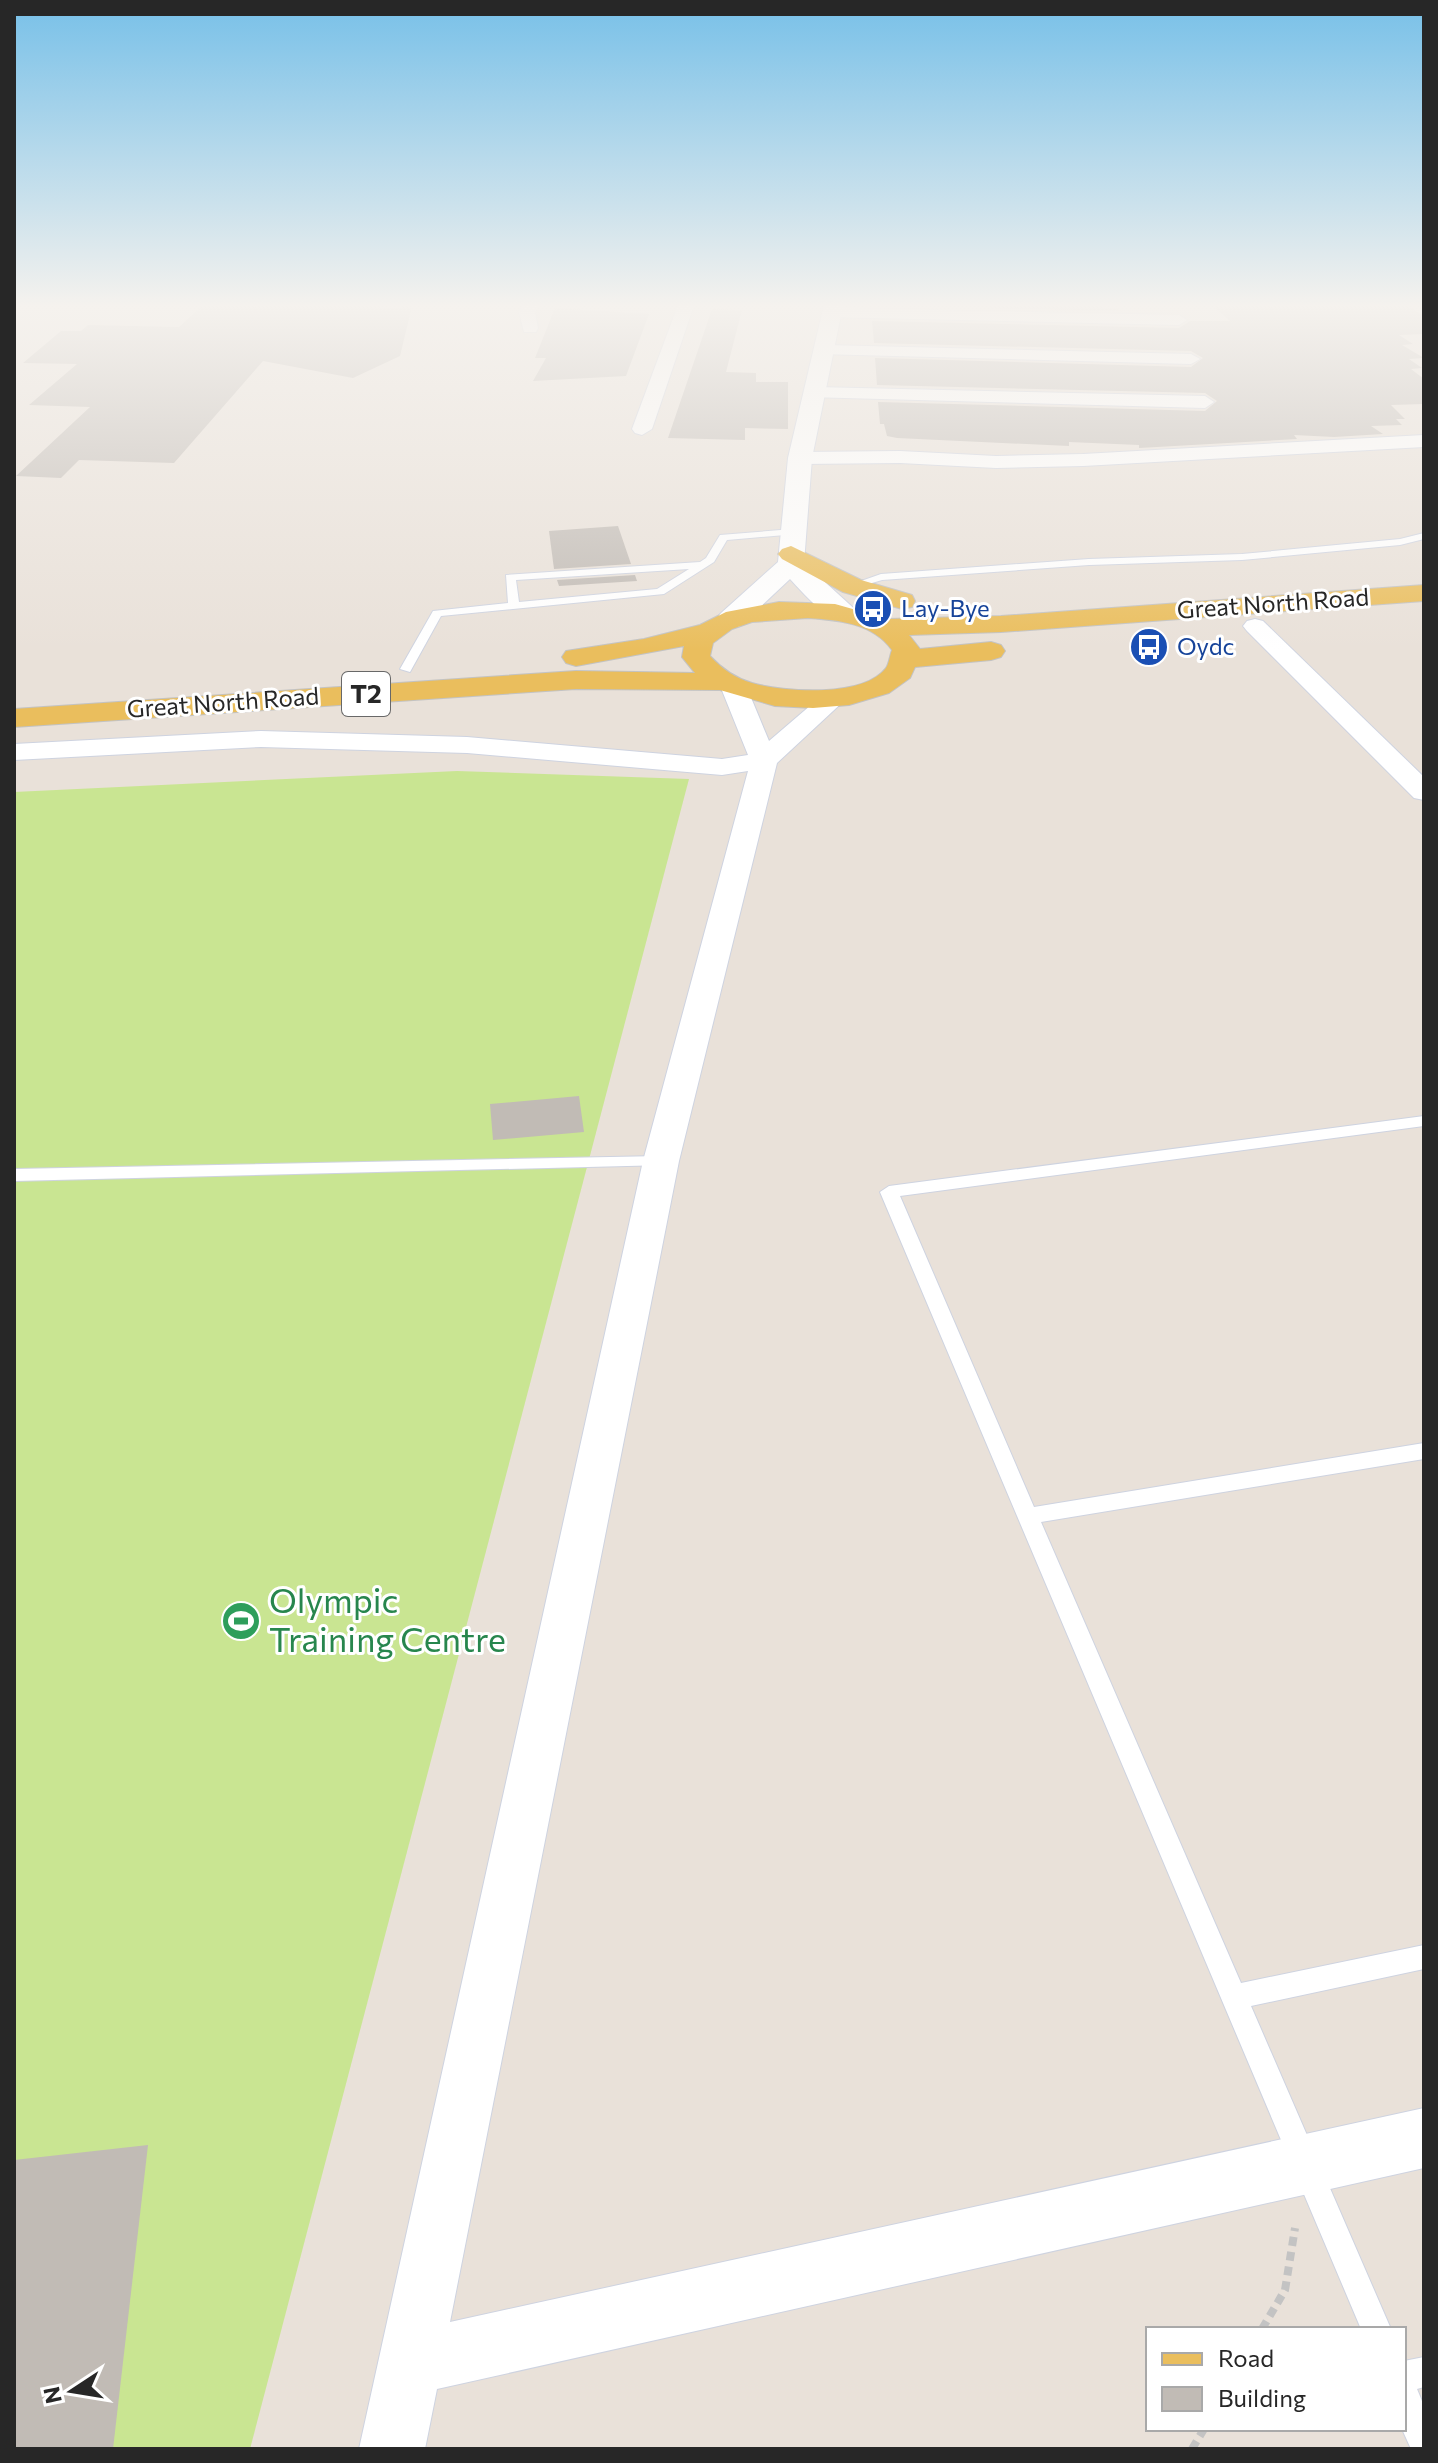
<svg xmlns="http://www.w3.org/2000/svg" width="1438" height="2463" font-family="Commissioner,sans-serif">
	<rect width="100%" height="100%" fill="#e9e1d9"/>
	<path fill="#c9e592" d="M457 771 689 779 250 2449H14V792Z"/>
	<g fill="#c1bbb5">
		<path d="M203 305H381L384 309 412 306 400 356 353 378 263 361 174 463 79 460 61 478 16 476 90 407 29 405 77 364 23 363 61 331H81L88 325 179 327Z"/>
		<path d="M870 305H1070L1118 308V311Z"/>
		<path d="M1212 305H1406L1424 316V334L1399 335 1413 344 1402 345 1424 358 1409 359 1422 368 1411 369 1424 379V404L1391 405 1405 419H1396L1402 425 1371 426 1383 434 1334 437 1294 435 1297 439 1139 448V445L1069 442V446L897 438 887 436 884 424H880L878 402 1205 411 1217 401 1205 393 877 385 875 358 1191 367 1203 358 1191 351 874 343 872 321 1179 328 1190 321H1230Z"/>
		<path d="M555 308 649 314 626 376 533 381 546 358H535Z"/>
		<path d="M712 309 742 310 726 372 756 373V382H788V429L745 428V440L668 438Z"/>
		<path d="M618 526 631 564 554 569 549 531Z"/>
		<path d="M635 575 637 581 559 586 557 580Z"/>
		<path d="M579 1096 584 1132 493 1140 490 1104Z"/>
		<path d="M148 2145 113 2449H14V2160Z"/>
	</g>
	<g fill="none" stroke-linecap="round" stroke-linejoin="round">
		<defs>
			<g id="lane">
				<path d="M793 529 798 532 797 534 727 540 714 562 664 594 441 616 410 672 400 669 433 611 508 603 506 575 700 562 706 558 720 535ZM689 569 657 589 519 602 516 580Z"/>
				<path d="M1424 533V539L1400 545 1242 560 1089 565 882 580 852 589 847 586 881 574 1089 559 1242 554 1400 539Z"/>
				<path d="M1424 1116V1126L900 1196 1034 1507 1424 1443V1459L1041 1522 1241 1983 1424 1945V1969L1251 2006 1391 2329H1361L880 1192 889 1186Z"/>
				<path d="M661 1156 667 1157 670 1161 667 1165 14 1181V1169Z"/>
				<path d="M1424 2357V2387L1417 2389 1424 2406V2449H1411L1402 2429 1404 2361Z"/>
			</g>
			<g id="street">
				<path d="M523 305H539L535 312 538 328 536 332H524L519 312Z"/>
				<path d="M678 305H694L652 429 642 435 635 433 632 429Z"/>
				<path d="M833 308 1179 315 1187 320 1179 325 827 317 825 313 827 309Z"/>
				<path d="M825 345 1191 354 1200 359 1191 364 819 354 816 350Z"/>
				<path d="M815 387 1205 396 1214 402 1205 408 808 397 806 393Z"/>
				<path d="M1424 435V447L1083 466 996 468 900 463 800 464 790 458 800 452 900 451 996 456 1083 454Z"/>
				<path d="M1255 619 1263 621 1424 777V800L1414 798 1247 631 1243 626 1247 621Z"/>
				<path d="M734 680 743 683 747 688 769 741 825 693H843L847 698 777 763 679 1161 450 2322 1424 2108V2168L437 2389 425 2449H359L643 1161 748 771 722 775 467 753 261 747 14 760V744L261 731 467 737 722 759 748 755 721 688 725 683Z"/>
			</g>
			<path id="secondary" d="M824 305H843L812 458 804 563 860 614 856 620C830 626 806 596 790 579L740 626 730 628 720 626 716 620 720 614 778 562 788 458Z"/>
			<g id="primary">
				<path d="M791 546 861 580 912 595 915 601 912 607 902 609 843 592 782 559 778 554 782 549Z"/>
				<path d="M1424 585V601L1001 632 909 635 920 649 991 642 1001 645 1005 651 1001 657 991 660 915 667 910 678 889 693 849 705 813 708 775 706 720 690 576 689 14 727V709L576 671 695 673 682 657 684 646 576 666 566 663 562 657 566 651 644 639 700 625 726 612 779 602 835 604 888 619 1001 616ZM808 618C838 620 873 623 892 650 890 655 889 664 886 668 863 698 784 692 752 683 735 678 722 669 710 656L713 643 732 629 752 622Z"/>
			</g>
		</defs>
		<use href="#lane" stroke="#ced3e0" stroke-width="2"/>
		<use href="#street" stroke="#ced3e0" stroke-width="2"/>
		<use href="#secondary" stroke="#ced3e0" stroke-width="2"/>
		<use href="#primary" stroke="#c3c3c3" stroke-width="2"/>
		<g stroke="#c3c3c3" stroke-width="8" stroke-dasharray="9 6" stroke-linecap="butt">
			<path d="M1262 2329 1285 2290 1295 2228"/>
			<path d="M1192 2449 1204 2429"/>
		</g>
		<use href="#lane" fill="#fff" fill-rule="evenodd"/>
		<use href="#street" fill="#fff" fill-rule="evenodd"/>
		<use href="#secondary" fill="#fff" fill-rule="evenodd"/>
		<use href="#primary" fill="#eabe5d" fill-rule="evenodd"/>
	</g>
	<linearGradient id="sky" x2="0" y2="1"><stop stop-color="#77c0e8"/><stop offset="0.47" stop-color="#f5f2ee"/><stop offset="1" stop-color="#f5f2ee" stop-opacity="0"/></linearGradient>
	<rect width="1438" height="650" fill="url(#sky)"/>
	<defs>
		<symbol id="bus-disc" viewBox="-11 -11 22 22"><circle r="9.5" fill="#1a4fb4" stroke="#fff"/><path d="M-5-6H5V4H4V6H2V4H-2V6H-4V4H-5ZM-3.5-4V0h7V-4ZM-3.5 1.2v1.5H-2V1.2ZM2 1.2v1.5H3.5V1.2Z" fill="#fff"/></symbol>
		<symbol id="stadium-disc" viewBox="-11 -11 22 22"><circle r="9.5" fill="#2e9e5b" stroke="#fff"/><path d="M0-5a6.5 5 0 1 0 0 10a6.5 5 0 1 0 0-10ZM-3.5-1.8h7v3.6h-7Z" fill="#fff"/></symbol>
	</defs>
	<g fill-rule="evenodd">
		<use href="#bus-disc" x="851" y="587" width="44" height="44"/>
		<use href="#bus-disc" x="1127" y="625" width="44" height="44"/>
		<use href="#stadium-disc" x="219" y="1599" width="44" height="44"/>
	</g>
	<g text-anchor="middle" stroke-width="6" stroke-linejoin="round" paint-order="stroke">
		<g font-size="24" fill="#272727" stroke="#fff">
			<text transform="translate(1273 604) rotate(-4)" y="8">Great North Road</text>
			<text transform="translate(223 703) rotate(-4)" y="8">Great North Road</text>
		</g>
		<g font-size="24" fill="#164399" stroke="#fff" text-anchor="start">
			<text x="901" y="617">Lay-Bye</text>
			<text x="1177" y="655">Oydc</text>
		</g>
		<rect fill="#fff" stroke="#686868" stroke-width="2" x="342" y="672" width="48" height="44" rx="6"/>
		<g font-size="26" font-weight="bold" fill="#272727">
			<text x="366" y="703">T2</text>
		</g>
		<g font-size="34" fill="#27864d" stroke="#fff" text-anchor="start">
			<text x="269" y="1613">Olympic<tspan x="269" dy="39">Training Centre</tspan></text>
		</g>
	</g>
	<rect width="1438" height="2463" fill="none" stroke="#272727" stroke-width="32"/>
	<rect x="1146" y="2327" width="260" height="104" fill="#ffffff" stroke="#a9a9a9" stroke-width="2"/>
	<rect x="1162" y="2353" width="40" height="12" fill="#eabe5d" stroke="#a9a9a9" stroke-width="2"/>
	<text x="1218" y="2367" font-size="24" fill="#272727">Road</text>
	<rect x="1162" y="2387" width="40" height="24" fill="#c1bbb5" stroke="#a9a9a9" stroke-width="2"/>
	<text x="1218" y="2407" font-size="24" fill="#272727">Building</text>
	<g transform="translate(72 2391) rotate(258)" stroke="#ffffff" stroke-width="6" paint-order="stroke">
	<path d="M0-6L14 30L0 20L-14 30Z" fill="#272727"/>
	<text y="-12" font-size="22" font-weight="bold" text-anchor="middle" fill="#272727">N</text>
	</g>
</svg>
